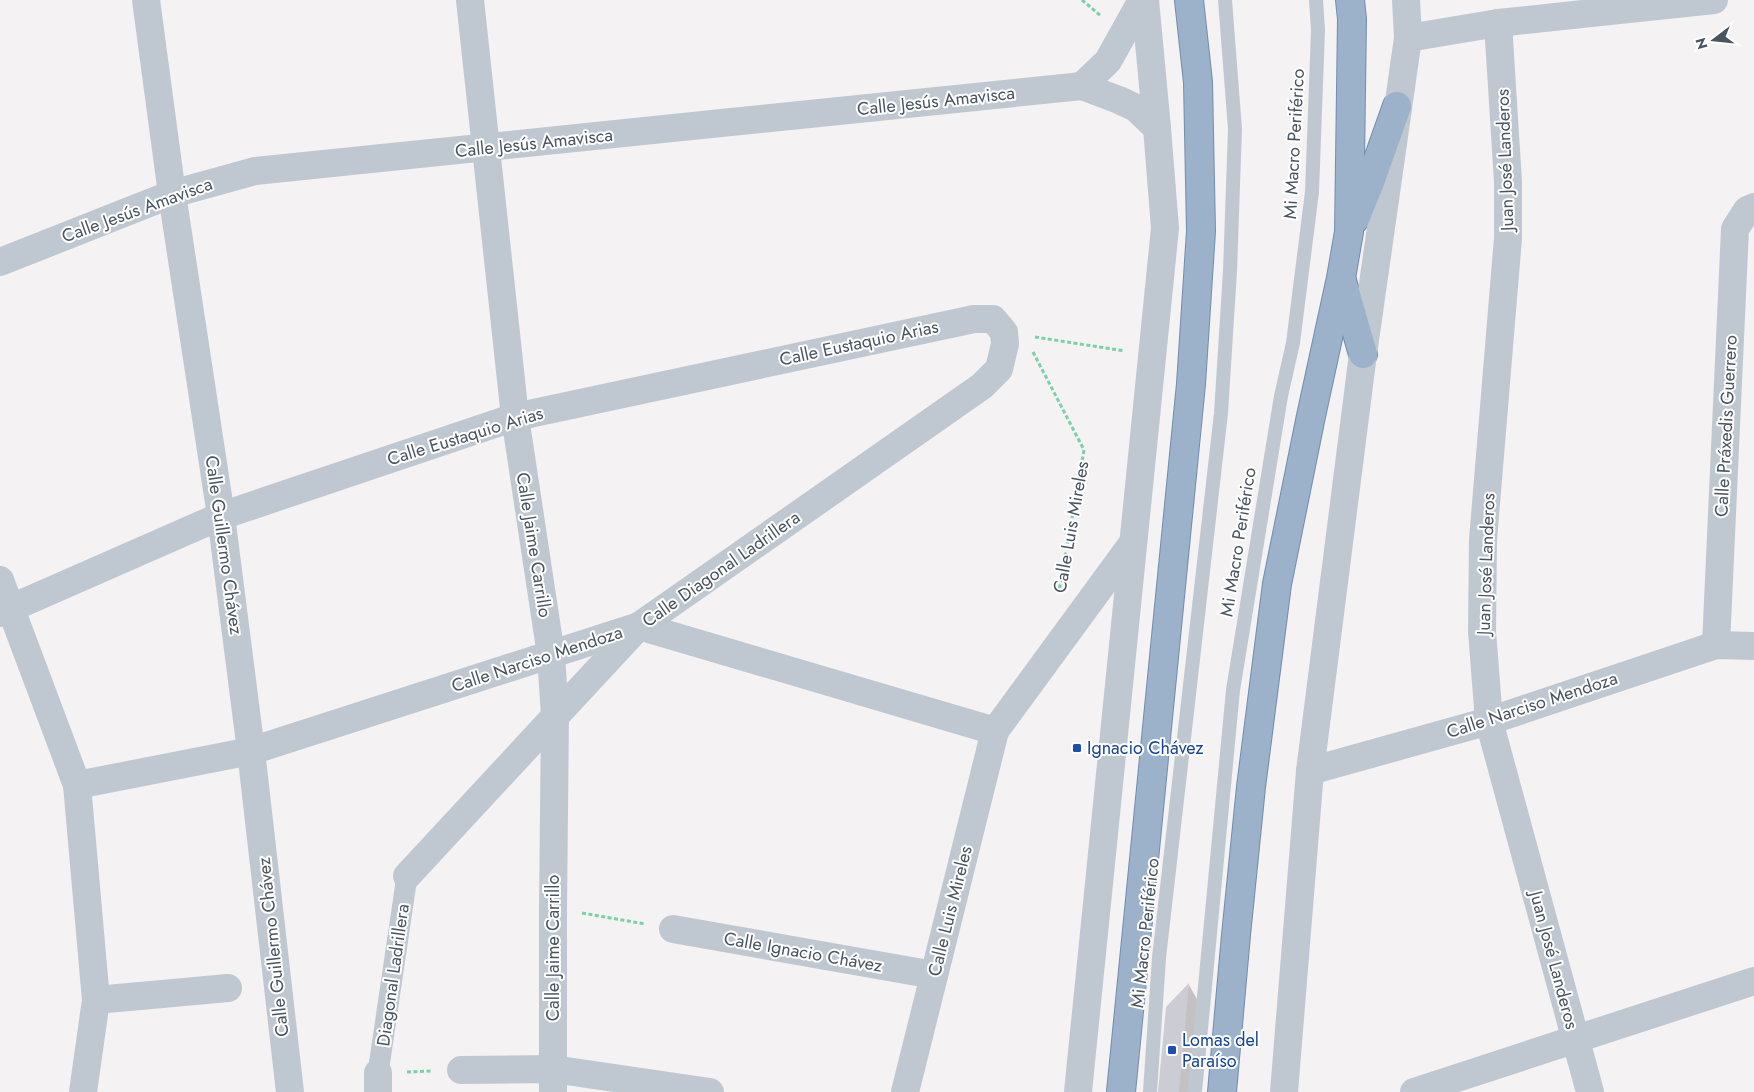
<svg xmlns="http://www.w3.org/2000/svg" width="1754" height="1092" font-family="Jost,sans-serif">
	<rect width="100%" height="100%" fill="#f4f2f2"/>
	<path fill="#0003" d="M1189 985 1198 1001 1190 1092H1159Z"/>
	<path fill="#cccdd4" d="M1189 983 1179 1092H1158L1166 1007Z"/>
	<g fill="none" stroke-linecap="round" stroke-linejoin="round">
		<defs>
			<g id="trunk">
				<path d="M1355 219 1370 182 1397 106"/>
				<path d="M1342 281 1363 354"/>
				<path d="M1121 1092 1191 384 1201 231 1198 82 1189 0"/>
				<path d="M1222 1092 1236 935 1251 787 1277 584 1311 416 1341 278 1349 232 1352 19 1350 0"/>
			</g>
		</defs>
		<use href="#trunk" stroke="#738dae" stroke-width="30"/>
		<g stroke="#76d2a7" stroke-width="3" stroke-dasharray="4 2.5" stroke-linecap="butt">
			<path d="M1082 0 1101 16"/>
			<path d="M1035 337 1125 351"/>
			<path d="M1033 352 1084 450 1059 591"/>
			<path d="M582 913 645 924"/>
			<path d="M407 1072 433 1071"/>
		</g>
		<g stroke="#bfc8d1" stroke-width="14">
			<path d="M1150 1092 1159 958 1221 413 1230 271 1235 129 1225 0"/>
			<path d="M1195 1092 1233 690 1281 396 1293 343 1312 192 1318 30 1316 0"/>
		</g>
		<path stroke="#bfc8d1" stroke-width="21" d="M378 1073 407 876"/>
		<g stroke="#bfc8d1" stroke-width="28">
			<path d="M146 0 172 194 221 516 251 751 290 1092"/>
			<path d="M470 0 515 417 551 655 555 716 553 907V1092"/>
			<path d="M1498 23 1508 182V238L1483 540 1482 631 1489 721 1590 1092"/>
			<path d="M0 262 172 194 255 171 1082 86"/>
			<path d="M0 580 77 785 96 1000 83 1092"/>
			<path d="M0 613 221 516 515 417 974 319H993L1004 332 1005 344 999 369 982 386 639 626 407 876"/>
			<path d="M1716 645 1735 229 1747 210 1754 207"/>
			<path d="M1310 771 1489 721 1716 645 1754 646"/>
			<path d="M77 785 251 751 639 626 995 731 905 1092"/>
			<path d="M673 929 934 975"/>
			<path d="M96 1000 228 988"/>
			<path d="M461 1070 553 1069 710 1092"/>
			<path d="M378 1073V1092"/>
			<path d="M1414 1092 1754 981"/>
		</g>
		<g stroke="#bfc8d1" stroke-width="28">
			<path d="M1142 0 1108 61 1082 86 1119 100 1136 108 1157 128"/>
			<path d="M1408 38 1498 23 1714 0"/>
			<path d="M995 731 1132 544"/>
			<path d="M1078 1092 1165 228 1157 128 1145 0"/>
			<path d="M1284 1092 1310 771 1363 354 1408 38 1406 0"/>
		</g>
		<use href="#trunk" stroke="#9cb1ca" stroke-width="28"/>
	</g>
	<g fill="#1a4fb4" stroke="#fff" stroke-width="2">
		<rect x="1072" y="743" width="10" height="10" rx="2.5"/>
		<rect x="1167" y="1045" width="10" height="10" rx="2.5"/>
	</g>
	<g text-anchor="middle" stroke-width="4" stroke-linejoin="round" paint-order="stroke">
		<g font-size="18" fill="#485460" stroke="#fff">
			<text transform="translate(936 101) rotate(-6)" y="6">Calle Jesús Amavisca</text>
			<text transform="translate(534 143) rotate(-6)" y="6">Calle Jesús Amavisca</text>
			<text transform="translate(1294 144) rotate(-87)" y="6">Mi Macro Periférico</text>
			<text transform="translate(1505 160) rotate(-92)" y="6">Juan José Landeros</text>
			<text transform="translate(137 210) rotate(-20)" y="6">Calle Jesús Amavisca</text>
			<text transform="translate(859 343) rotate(-12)" y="6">Calle Eustaquio Arias</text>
			<text transform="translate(1726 426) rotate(-87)" y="6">Calle Práxedis Guerrero</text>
			<text transform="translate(465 436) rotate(-17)" y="6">Calle Eustaquio Arias</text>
			<text transform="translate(1071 527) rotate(-80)" y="6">Calle Luis Mireles</text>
			<text transform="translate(1238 542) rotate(-81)" y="6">Mi Macro Periférico</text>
			<text transform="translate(224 545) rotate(82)" y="6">Calle Guillermo Chávez</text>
			<text transform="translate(534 545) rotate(81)" y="6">Calle Jaime Carrillo</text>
			<text transform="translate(1486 564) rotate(-88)" y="6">Juan José Landeros</text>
			<text transform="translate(721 569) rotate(-35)" y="6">Calle Diagonal Ladrillera</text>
			<text transform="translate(537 659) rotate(-18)" y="6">Calle Narciso Mendoza</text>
			<text transform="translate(1532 705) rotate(-18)" y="6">Calle Narciso Mendoza</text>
			<text transform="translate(950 911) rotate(-76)" y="6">Calle Luis Mireles</text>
			<text transform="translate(1145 933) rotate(-84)" y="6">Mi Macro Periférico</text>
			<text transform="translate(273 947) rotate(-96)" y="6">Calle Guillermo Chávez</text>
			<text transform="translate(553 948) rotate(-90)" y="6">Calle Jaime Carrillo</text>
			<text transform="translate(803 952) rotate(10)" y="6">Calle Ignacio Chávez</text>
			<text transform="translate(1554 960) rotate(75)" y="6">Juan José Landeros</text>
			<text transform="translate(393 975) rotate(-82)" y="6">Diagonal Ladrillera</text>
		</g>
		<g font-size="18" fill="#164399" stroke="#fff" text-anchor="start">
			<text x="1087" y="754">Ignacio Chávez</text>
			<text x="1182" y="1046">Lomas del<tspan x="1182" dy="21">Paraíso</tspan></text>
		</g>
	</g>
	<g transform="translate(1714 40) rotate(254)" stroke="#ffffff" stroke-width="4" paint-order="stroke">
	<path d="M0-4L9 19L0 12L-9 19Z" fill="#485460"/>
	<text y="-8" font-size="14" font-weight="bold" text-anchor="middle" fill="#485460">N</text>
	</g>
</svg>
